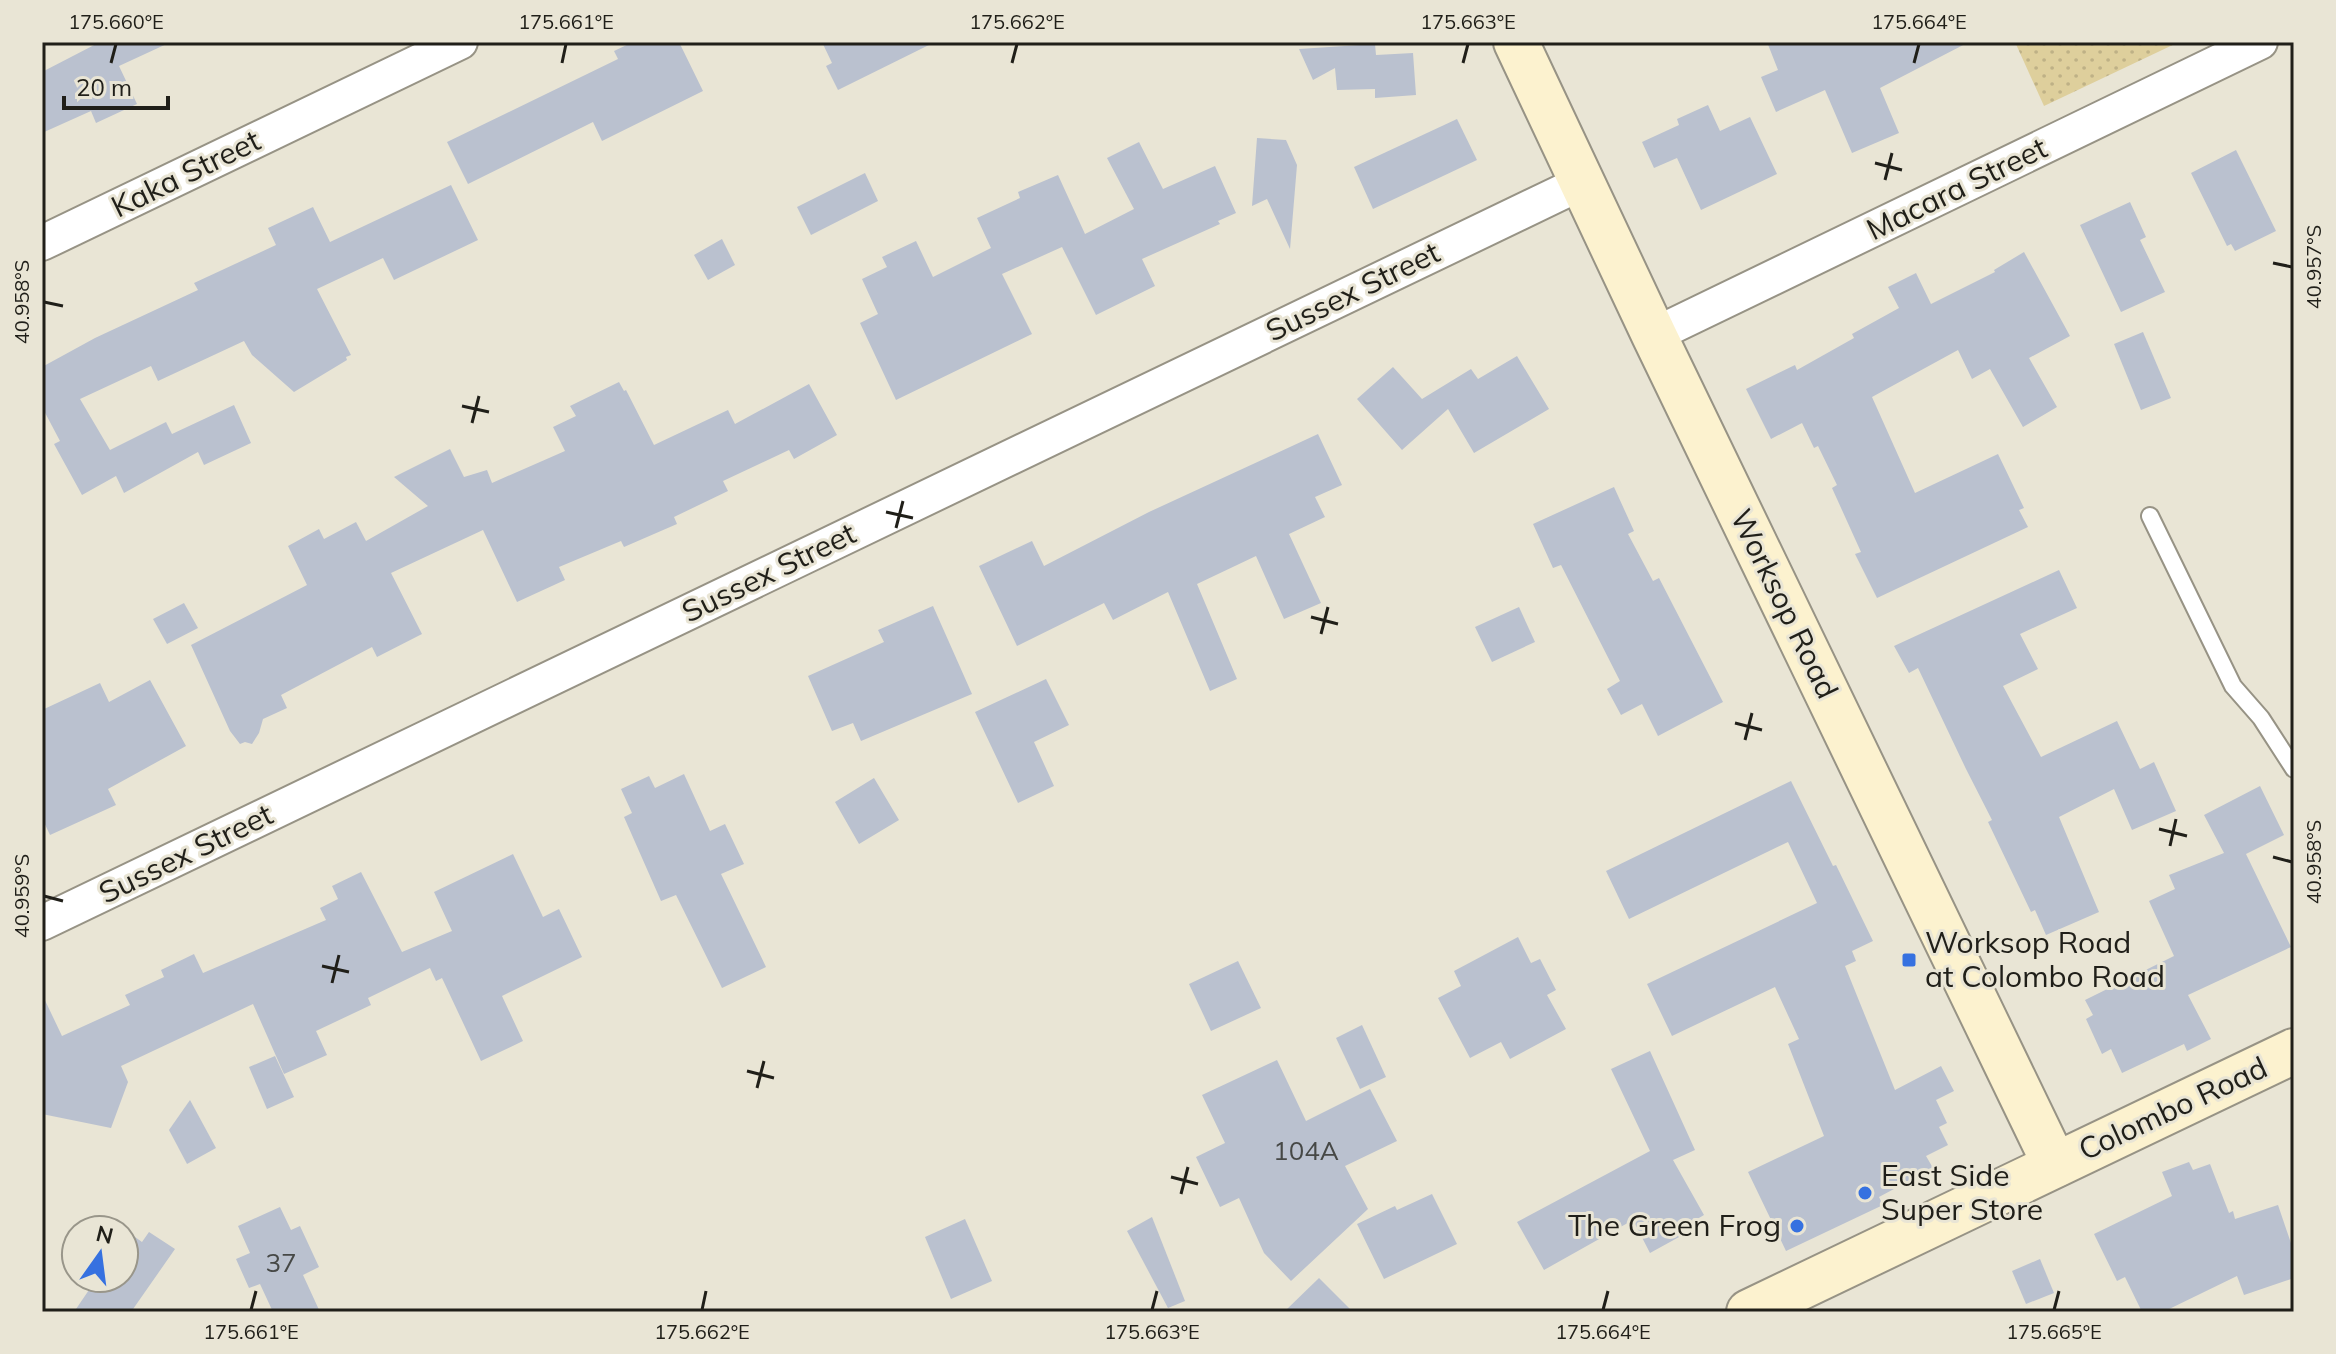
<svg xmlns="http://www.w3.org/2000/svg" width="2336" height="1354" font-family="Mulish,sans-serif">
	<defs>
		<pattern id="grass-dots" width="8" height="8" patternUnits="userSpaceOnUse" patternTransform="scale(2)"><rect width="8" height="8" fill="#decf9c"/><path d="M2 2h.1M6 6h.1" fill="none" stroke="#beb186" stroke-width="1.8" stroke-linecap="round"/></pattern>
	</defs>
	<rect width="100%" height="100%" fill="#e9e5d5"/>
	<path fill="url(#grass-dots)" d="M2015 42H2179L2044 106Z"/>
	<g fill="#bac1cf">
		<path d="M100 42H171L119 66 137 104 96 123 91 111 42 133V72Z"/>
		<path d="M633 42H679L703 91 602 141 593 122 468 184 447 142 618 59 614 51Z"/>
		<path d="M822 42H935L838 90 826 66 832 63Z"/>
		<path d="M1767 42H1969L1880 88 1899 133 1852 153 1825 90 1776 112 1761 77 1778 70Z"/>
		<path d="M1375 44 1376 55 1413 53 1416 95 1375 98V89L1337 90 1335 68 1313 80 1299 49Z"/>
		<path d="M1708 105 1720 131 1750 117 1777 174 1701 210 1677 158 1654 168 1642 142 1679 125 1677 119Z"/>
		<path d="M1457 119 1477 160 1373 209 1354 167Z"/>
		<path d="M1257 138 1286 140 1297 165 1290 249 1267 199 1252 206Z"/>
		<path d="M1139 142 1163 189 1215 166 1236 213 1218 221 1220 224 1142 259 1155 286 1096 315 1062 247 1002 274 1032 334 896 400 860 323 878 314 862 279 887 267 882 257 916 241 933 277 991 248 977 218 1020 198 1018 192 1058 175 1085 234 1134 209 1107 158Z"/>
		<path d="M2236 150 2276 231 2235 251 2231 244 2227 246 2191 173Z"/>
		<path d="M865 173 878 201 811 235 797 207Z"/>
		<path d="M451 185 478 240 394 280 383 258 317 289 351 355 346 357 347 360 294 392 252 355 244 341 158 381 151 366 80 399 110 450 166 422 172 434 234 405 251 443 204 465 198 452 124 493 116 476 82 495 54 444 60 441 42 407V367L95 338 198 290 194 283 276 245 268 228 313 207 330 242Z"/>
		<path d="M2130 202 2146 237 2140 240 2165 292 2121 312 2080 225Z"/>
		<path d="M722 239 735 265 708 280 694 255Z"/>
		<path d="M2024 252 2070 336 2029 358 2057 407 2023 427 1990 369 1972 379 1958 350 1872 397 1915 493 1998 454 2024 508 2019 510 2028 527 1877 598 1855 554 1861 552 1832 488 1837 485 1818 446 1814 448 1802 423 1771 439 1746 389 1795 365 1797 370 1854 338 1852 334 1899 308 1888 287 1916 273 1931 304 1995 272 1994 270Z"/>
		<path d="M2143 332 2171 398 2141 410 2114 344Z"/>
		<path d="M1517 356 1549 409 1474 453 1448 409 1402 450 1357 399 1393 367 1422 399 1471 369 1478 379Z"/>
		<path d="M619 382 624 391 626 390 654 445 728 410 735 424 809 384 837 435 794 459 789 450 723 481 728 491 674 517 677 524 624 547 621 541 559 567 565 580 517 602 483 530 391 573 422 634 377 657 372 647 281 695 287 708 263 719 259 733 252 744 245 742 240 744 230 731 191 645 307 585 288 546 319 529 324 539 356 522 366 541 428 506 394 477 450 449 464 477 487 470 492 483 565 451 553 427 576 416 570 406Z"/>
		<path d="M1318 434 1342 485 1315 497 1325 517 1289 534 1321 603 1284 619 1256 556 1197 584 1237 679 1210 691 1168 592 1113 620 1104 603 1017 646 979 566 1032 541 1044 566 1149 512Z"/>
		<path d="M1614 487 1634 531 1628 534 1653 581 1659 578 1723 702 1658 736 1642 704 1621 715 1607 689 1620 681 1561 565 1553 568 1533 524Z"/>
		<path d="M2059 570 2077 608 2020 634 2038 669 2003 686 2041 757 2117 721 2140 769 2154 762 2176 811 2132 830 2114 789 2059 817 2099 912 2046 935 2035 910 2031 912 1988 822 1992 820 1966 769 1918 668 1909 673 1894 646Z"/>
		<path d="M184 603 198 628 167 644 153 619Z"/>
		<path d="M933 606 972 694 861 741 853 723 832 731 808 676 884 642 878 630Z"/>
		<path d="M1519 607 1535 642 1492 662 1475 627Z"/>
		<path d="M1046 679 1069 725 1034 742 1054 786 1018 803 975 712Z"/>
		<path d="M150 680 186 746 108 789 116 805 50 835 42 818V710L100 683 109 702Z"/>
		<path d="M684 774 710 831 725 824 744 864 721 874 766 967 722 988 676 895 661 901 624 817 632 813 621 789 649 776 655 788Z"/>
		<path d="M874 778 899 820 859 844 835 802Z"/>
		<path d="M1791 781 1833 866 1836 865 1873 941 1852 951 1856 961 1845 966 1895 1090 1941 1066 1954 1091 1936 1100 1947 1123 1939 1127 1948 1145 1926 1156 1933 1168 1879 1197 1883 1205 1786 1251 1748 1172 1824 1136 1788 1044 1799 1039 1775 987 1672 1036 1647 984 1817 903 1788 842 1629 919 1606 871Z"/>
		<path d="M2260 786 2284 835 2246 854 2291 947 2188 995 2211 1039 2187 1051 2184 1044 2122 1073 2111 1049 2102 1054 2086 1019 2093 1015 2085 1000 2174 956 2149 901 2175 889 2169 875 2224 853 2204 815Z"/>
		<path d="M513 854 543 917 559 909 582 957 502 996 523 1041 481 1061 442 978 436 981 430 968 368 998 371 1005 316 1031 327 1055 284 1074 253 1004 121 1066 128 1082 111 1128 42 1114V994L62 1036 130 1005 125 995 164 977 161 970 194 954 203 973 326 920 320 908 338 899 332 886 361 872 402 952 452 931 434 892Z"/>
		<path d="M1518 937 1531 963 1540 959 1556 990 1547 995 1566 1029 1510 1059 1501 1042 1470 1058 1438 998 1461 986 1454 971Z"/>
		<path d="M1238 961 1261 1008 1211 1031 1189 984Z"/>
		<path d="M1362 1025 1386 1077 1360 1089 1336 1038Z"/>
		<path d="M1650 1051 1695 1150 1673 1160 1704 1215 1687 1225 1690 1231 1650 1253 1633 1220 1544 1270 1517 1222 1650 1151 1611 1069Z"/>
		<path d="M275 1056 294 1097 267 1109 249 1067Z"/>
		<path d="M1277 1060 1306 1121 1370 1089 1397 1141 1345 1166 1368 1209 1291 1281 1264 1253 1239 1198 1220 1207 1196 1157 1225 1143 1202 1095Z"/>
		<path d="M190 1100 216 1148 187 1164 169 1130Z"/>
		<path d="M2189 1162 2193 1170 2210 1164 2229 1213 2233 1211 2235 1219 2278 1205 2294 1252V1278L2244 1295 2237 1276 2163 1312H2142L2125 1277 2117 1281 2094 1234 2172 1196 2162 1172Z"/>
		<path d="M1432 1194 1457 1244 1384 1279 1357 1224 1395 1206 1397 1210Z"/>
		<path d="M280 1207 291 1230 300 1226 319 1267 303 1275 320 1312H273L260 1284 249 1288 236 1259 250 1253 238 1226Z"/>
		<path d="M1152 1217 1185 1301 1168 1308 1127 1231Z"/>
		<path d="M965 1219 992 1281 951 1299 925 1237Z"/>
		<path d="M121 1227 142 1242 149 1232 175 1249 131 1312H74L93 1284 85 1278H124V1230H119Z"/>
		<path d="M2040 1259 2054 1293 2026 1304 2012 1271Z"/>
		<path d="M1319 1278 1353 1312H1284Z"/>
	</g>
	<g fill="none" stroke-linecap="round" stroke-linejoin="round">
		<defs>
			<path id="lane" d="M2150 516 2233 686 2261 718 2294 769"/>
			<g id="street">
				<path d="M42 243 460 42"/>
				<path d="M1654 335 2260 42"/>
				<path d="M42 923 1583 182"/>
			</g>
			<g id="secondary">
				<path d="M1516 42 1654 335 2055 1165"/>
				<path d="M1749 1312 2294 1051"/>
			</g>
		</defs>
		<use href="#lane" stroke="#979385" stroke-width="20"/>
		<use href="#street" stroke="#979385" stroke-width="38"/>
		<use href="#secondary" stroke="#979385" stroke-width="48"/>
		<use href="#lane" stroke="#fff" stroke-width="16"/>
		<use href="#street" stroke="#fff" stroke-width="34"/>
		<use href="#secondary" stroke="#fcf2cf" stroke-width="44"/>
	</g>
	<path fill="none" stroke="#201f19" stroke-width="3" d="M111 63 116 44M562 63 566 44M1012 63 1017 44M1463 63 1468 44M1914 63 1919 44M1875 163 1902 170M1885 180 1892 153M2273 263 2292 267M44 302 63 306M462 406 489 412M472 423 479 396M886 512 913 518M896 528 903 501M1311 617 1338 624M1321 634 1328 607M1735 723 1762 730M1745 740 1752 713M2159 829 2187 836M2170 846 2176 819M2273 857 2292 862M44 896 63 901M322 966 349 972M332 983 339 955M747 1071 774 1078M757 1088 764 1061M1171 1177 1198 1184M1181 1194 1188 1167M251 1310 256 1291M702 1310 706 1291M1152 1310 1157 1291M1603 1310 1608 1291M2054 1310 2059 1291"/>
	<g fill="#3671e0" stroke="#e9e5d5" stroke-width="3">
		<rect x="1901" y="952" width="16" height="16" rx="4"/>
		<circle cx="1865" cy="1193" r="8"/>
		<circle cx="1797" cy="1226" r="8"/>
	</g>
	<g text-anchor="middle" stroke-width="6" stroke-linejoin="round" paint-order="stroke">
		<g font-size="26" fill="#464846">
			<text x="1306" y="1160">104A</text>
			<text x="281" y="1272">37</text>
		</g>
		<g font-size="30" fill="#201f19" stroke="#e9e5d5">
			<text transform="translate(186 174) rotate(-26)" y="10">Kaka Street</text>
			<text transform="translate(1957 189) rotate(-26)" y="10">Macara Street</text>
			<text transform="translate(1353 292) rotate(-26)" y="10">Sussex Street</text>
			<text transform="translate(769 573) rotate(-26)" y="10">Sussex Street</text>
			<text transform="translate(1784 604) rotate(64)" y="10">Worksop Road</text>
			<text transform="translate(186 854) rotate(-26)" y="10">Sussex Street</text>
			<text transform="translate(2173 1109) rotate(-25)" y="10">Colombo Road</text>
		</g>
		<g font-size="30" fill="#201f19" stroke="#e9e5d5" text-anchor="start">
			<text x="1925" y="953">Worksop Road<tspan x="1925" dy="34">at Colombo Road</tspan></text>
			<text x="1881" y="1186">East Side<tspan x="1881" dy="34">Super Store</tspan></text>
			<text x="1781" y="1236" text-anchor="end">The Green Frog</text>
		</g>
	</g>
	<rect width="2336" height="1354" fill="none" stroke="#e9e5d5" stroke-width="88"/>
	<g transform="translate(100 1254) rotate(14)"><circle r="38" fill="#e9e5d5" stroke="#99968a" stroke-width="2"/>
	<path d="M0-6L14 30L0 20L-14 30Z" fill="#3671e0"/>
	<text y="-12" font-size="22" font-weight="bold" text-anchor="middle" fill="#201f19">N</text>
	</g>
	<path d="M64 96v12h104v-12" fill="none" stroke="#201f19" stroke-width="4"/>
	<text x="76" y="96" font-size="24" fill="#201f19" stroke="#e9e5d5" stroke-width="6" paint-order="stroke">20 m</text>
	<rect x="44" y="44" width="2248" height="1266" fill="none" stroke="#201f19" stroke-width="3"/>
	<g font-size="20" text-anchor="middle" fill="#201f19">
		<text x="116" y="29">175.660°E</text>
		<text x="566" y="29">175.661°E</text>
		<text x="1017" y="29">175.662°E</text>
		<text x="1468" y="29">175.663°E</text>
		<text x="1919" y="29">175.664°E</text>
		<text transform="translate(2314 267) rotate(-90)" y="7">40.957°S</text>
		<text transform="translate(22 302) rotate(-90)" y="7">40.958°S</text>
		<text transform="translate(2314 862) rotate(-90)" y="7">40.958°S</text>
		<text transform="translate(22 896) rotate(-90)" y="7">40.959°S</text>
		<text x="251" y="1339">175.661°E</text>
		<text x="702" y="1339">175.662°E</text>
		<text x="1152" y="1339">175.663°E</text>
		<text x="1603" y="1339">175.664°E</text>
		<text x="2054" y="1339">175.665°E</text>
	</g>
</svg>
